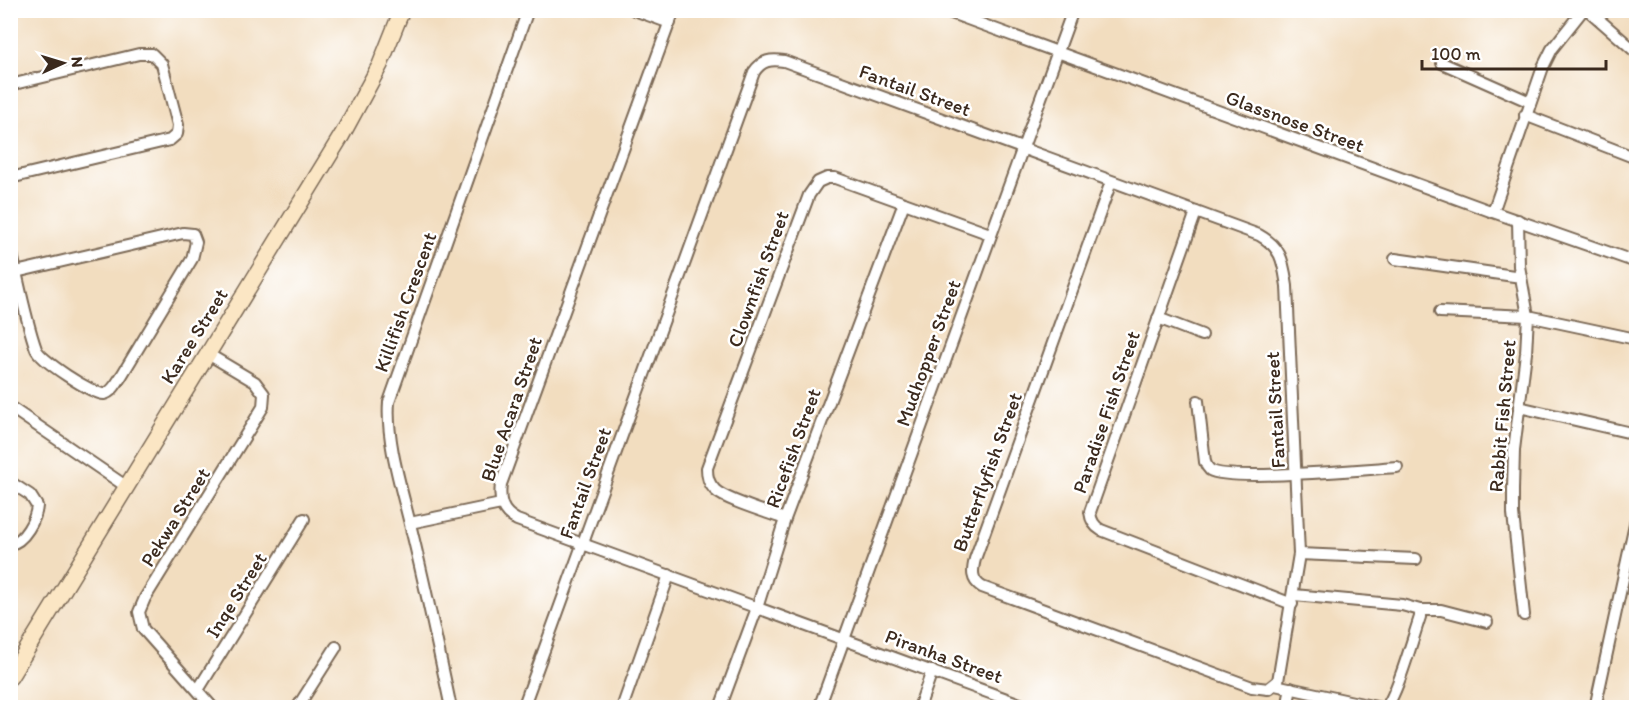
<svg xmlns="http://www.w3.org/2000/svg" width="1647" height="718" font-family="Itim,sans-serif">
	<rect width="100%" height="100%" fill="#fff"/>
	<filter id="ink" filterUnits="userSpaceOnUse"><feTurbulence type="fractalNoise" baseFrequency=".0167" numOctaves="2"/><feDisplacementMap in="SourceGraphic" scale="12" xChannelSelector="R" yChannelSelector="G"/><feConvolveMatrix kernelMatrix="1 2 1 2 8 2 1 2 1" color-interpolation-filters="sRGB"/></filter>
	<filter id="wash" filterUnits="userSpaceOnUse"><feTurbulence type="fractalNoise" baseFrequency=".008" numOctaves="4" result="noise"/><feDisplacementMap in="SourceGraphic" scale="24" xChannelSelector="R" yChannelSelector="G"/><feGaussianBlur stdDeviation="1.35" result="paint"/><feColorMatrix in="noise" values="0 0 0 0 0 0 0 0 0 0 0 0 0 0 0 0 0 1.4 0 .05"/><feComposite in="paint" operator="in"/></filter>
	<g filter="url(#wash)">
		<rect width="100%" height="100%" fill="#f2ddbf"/>
	</g>
	<g filter="url(#ink)">
		<g fill="none" stroke-linecap="round" stroke-linejoin="round">
			<defs>
				<g id="street">
					<path d="M634 10 670 23"/>
					<path d="M674 10 501 484C499 500 501 512 517 520L1031 708"/>
					<path d="M943 10 1493 212 1636 262"/>
					<path d="M1588 10 1636 52"/>
					<path d="M1442 63 1530 102"/>
					<path d="M10 85 139 54H152L162 64 178 125 177 134 170 140 10 178"/>
					<path d="M1525 115 1636 158"/>
					<path d="M1196 212 1090 512C1091 521 1094 526 1101 530L1292 604"/>
					<path d="M1493 212 1543 67 1552 49 1583 10"/>
					<path d="M1518 220 1519 266 1528 316 1526 353 1514 450 1513 490V514L1524 615"/>
					<path d="M10 246C18 278 25 318 36 349 40 360 92 394 104 394 112 393 118 381 122 375L192 259 196 242 193 234 183 233 16 272"/>
					<path d="M1395 259 1521 277"/>
					<path d="M1440 312 1528 316 1636 339"/>
					<path d="M1158 318 1202 335"/>
					<path d="M208 354 255 382 264 394 263 407 145 598 139 612 143 629 213 708"/>
					<path d="M1198 401 1205 462C1206 465 1207 467 1210 470 1228 482 1367 469 1397 467"/>
					<path d="M10 407 127 487"/>
					<path d="M1519 407 1636 434"/>
					<path d="M10 482 30 495 37 506C36 519 24 542 10 544"/>
					<path d="M785 519C769 513 725 500 715 490 708 483 707 476 707 468L809 195 818 182 827 178H835L990 234"/>
					<path d="M410 523 501 504"/>
					<path d="M1299 554 1416 559"/>
					<path d="M1294 595 1402 605 1420 610V617C1414 634 1396 699 1385 708"/>
					<path d="M1420 610H1441L1487 622"/>
					<path d="M1275 685 1381 708"/>
					<path d="M198 690 304 519"/>
					<path d="M297 708 336 647"/>
					<path d="M451 708C438 646 425 585 410 524 401 487 386 440 389 402L528 10"/>
					<path d="M523 708 754 72C762 60 771 59 784 61L1259 235C1282 248 1283 261 1287 286L1299 554 1278 681 1268 689 1252 687 982 587C971 580 972 571 975 559L1111 182"/>
					<path d="M622 708 669 575"/>
					<path d="M720 708 757 608 785 519 904 203"/>
					<path d="M819 708 1073 10"/>
					<path d="M919 708 932 671"/>
					<path d="M1287 708 1291 688"/>
					<path d="M1595 708 1636 519"/>
				</g>
				<path id="secondary" d="M10 677 342 135 380 65 402 10"/>
			</defs>
			<use href="#street" stroke="#7b6956" stroke-width="14"/>
			<use href="#secondary" stroke="#7b6956" stroke-width="18"/>
			<use href="#street" stroke="#fff" stroke-width="10"/>
			<use href="#secondary" stroke="#fbe6c4" stroke-width="15"/>
		</g>
	</g>
	<g text-anchor="middle" stroke-width="5" stroke-linejoin="round" paint-order="stroke">
		<g font-size="20" fill="#3b2a1e" stroke="#fff">
			<text transform="translate(915 90) rotate(20)" y="7">Fantail Street</text>
			<text transform="translate(1295 121) rotate(20)" y="7">Glassnose Street</text>
			<text transform="translate(758 279) rotate(-70)" y="7">Clownfish Street</text>
			<text transform="translate(405 302) rotate(-70)" y="7">Killifish Crescent</text>
			<text transform="translate(194 336) rotate(-58)" y="7">Karee Street</text>
			<text transform="translate(928 353) rotate(-70)" y="7">Mudhopper Street</text>
			<text transform="translate(511 409) rotate(-71)" y="7">Blue Acara Street</text>
			<text transform="translate(1275 410) rotate(-93)" y="7">Fantail Street</text>
			<text transform="translate(1106 412) rotate(-71)" y="7">Paradise Fish Street</text>
			<text transform="translate(1502 416) rotate(-85)" y="7">Rabbit Fish Street</text>
			<text transform="translate(793 448) rotate(-70)" y="7">Ricefish Street</text>
			<text transform="translate(987 472) rotate(-70)" y="7">Butterflyfish Street</text>
			<text transform="translate(585 483) rotate(-70)" y="7">Fantail Street</text>
			<text transform="translate(175 517) rotate(-58)" y="7">Pekwa Street</text>
			<text transform="translate(236 595) rotate(-58)" y="7">Inqe Street</text>
			<text transform="translate(944 656) rotate(20)" y="7">Piranha Street</text>
		</g>
	</g>
	<rect width="1647" height="718" fill="none" stroke="#fff" stroke-width="36"/>
	<g transform="translate(63 63) rotate(86)" stroke="#ffffff" stroke-width="4.5" paint-order="stroke">
	<path d="M0-4.5L10 22L0 15L-10 22Z" fill="#3b2a1e"/>
	<text y="-9" font-size="16" font-weight="bold" text-anchor="middle" fill="#3b2a1e">N</text>
	</g>
	<path d="M1422 60v9h184v-9" fill="none" stroke="#3b2a1e" stroke-width="3"/>
	<text x="1431" y="60" font-size="18" fill="#3b2a1e" stroke="#ffffff" stroke-width="4.5" paint-order="stroke">100 m</text>
</svg>
